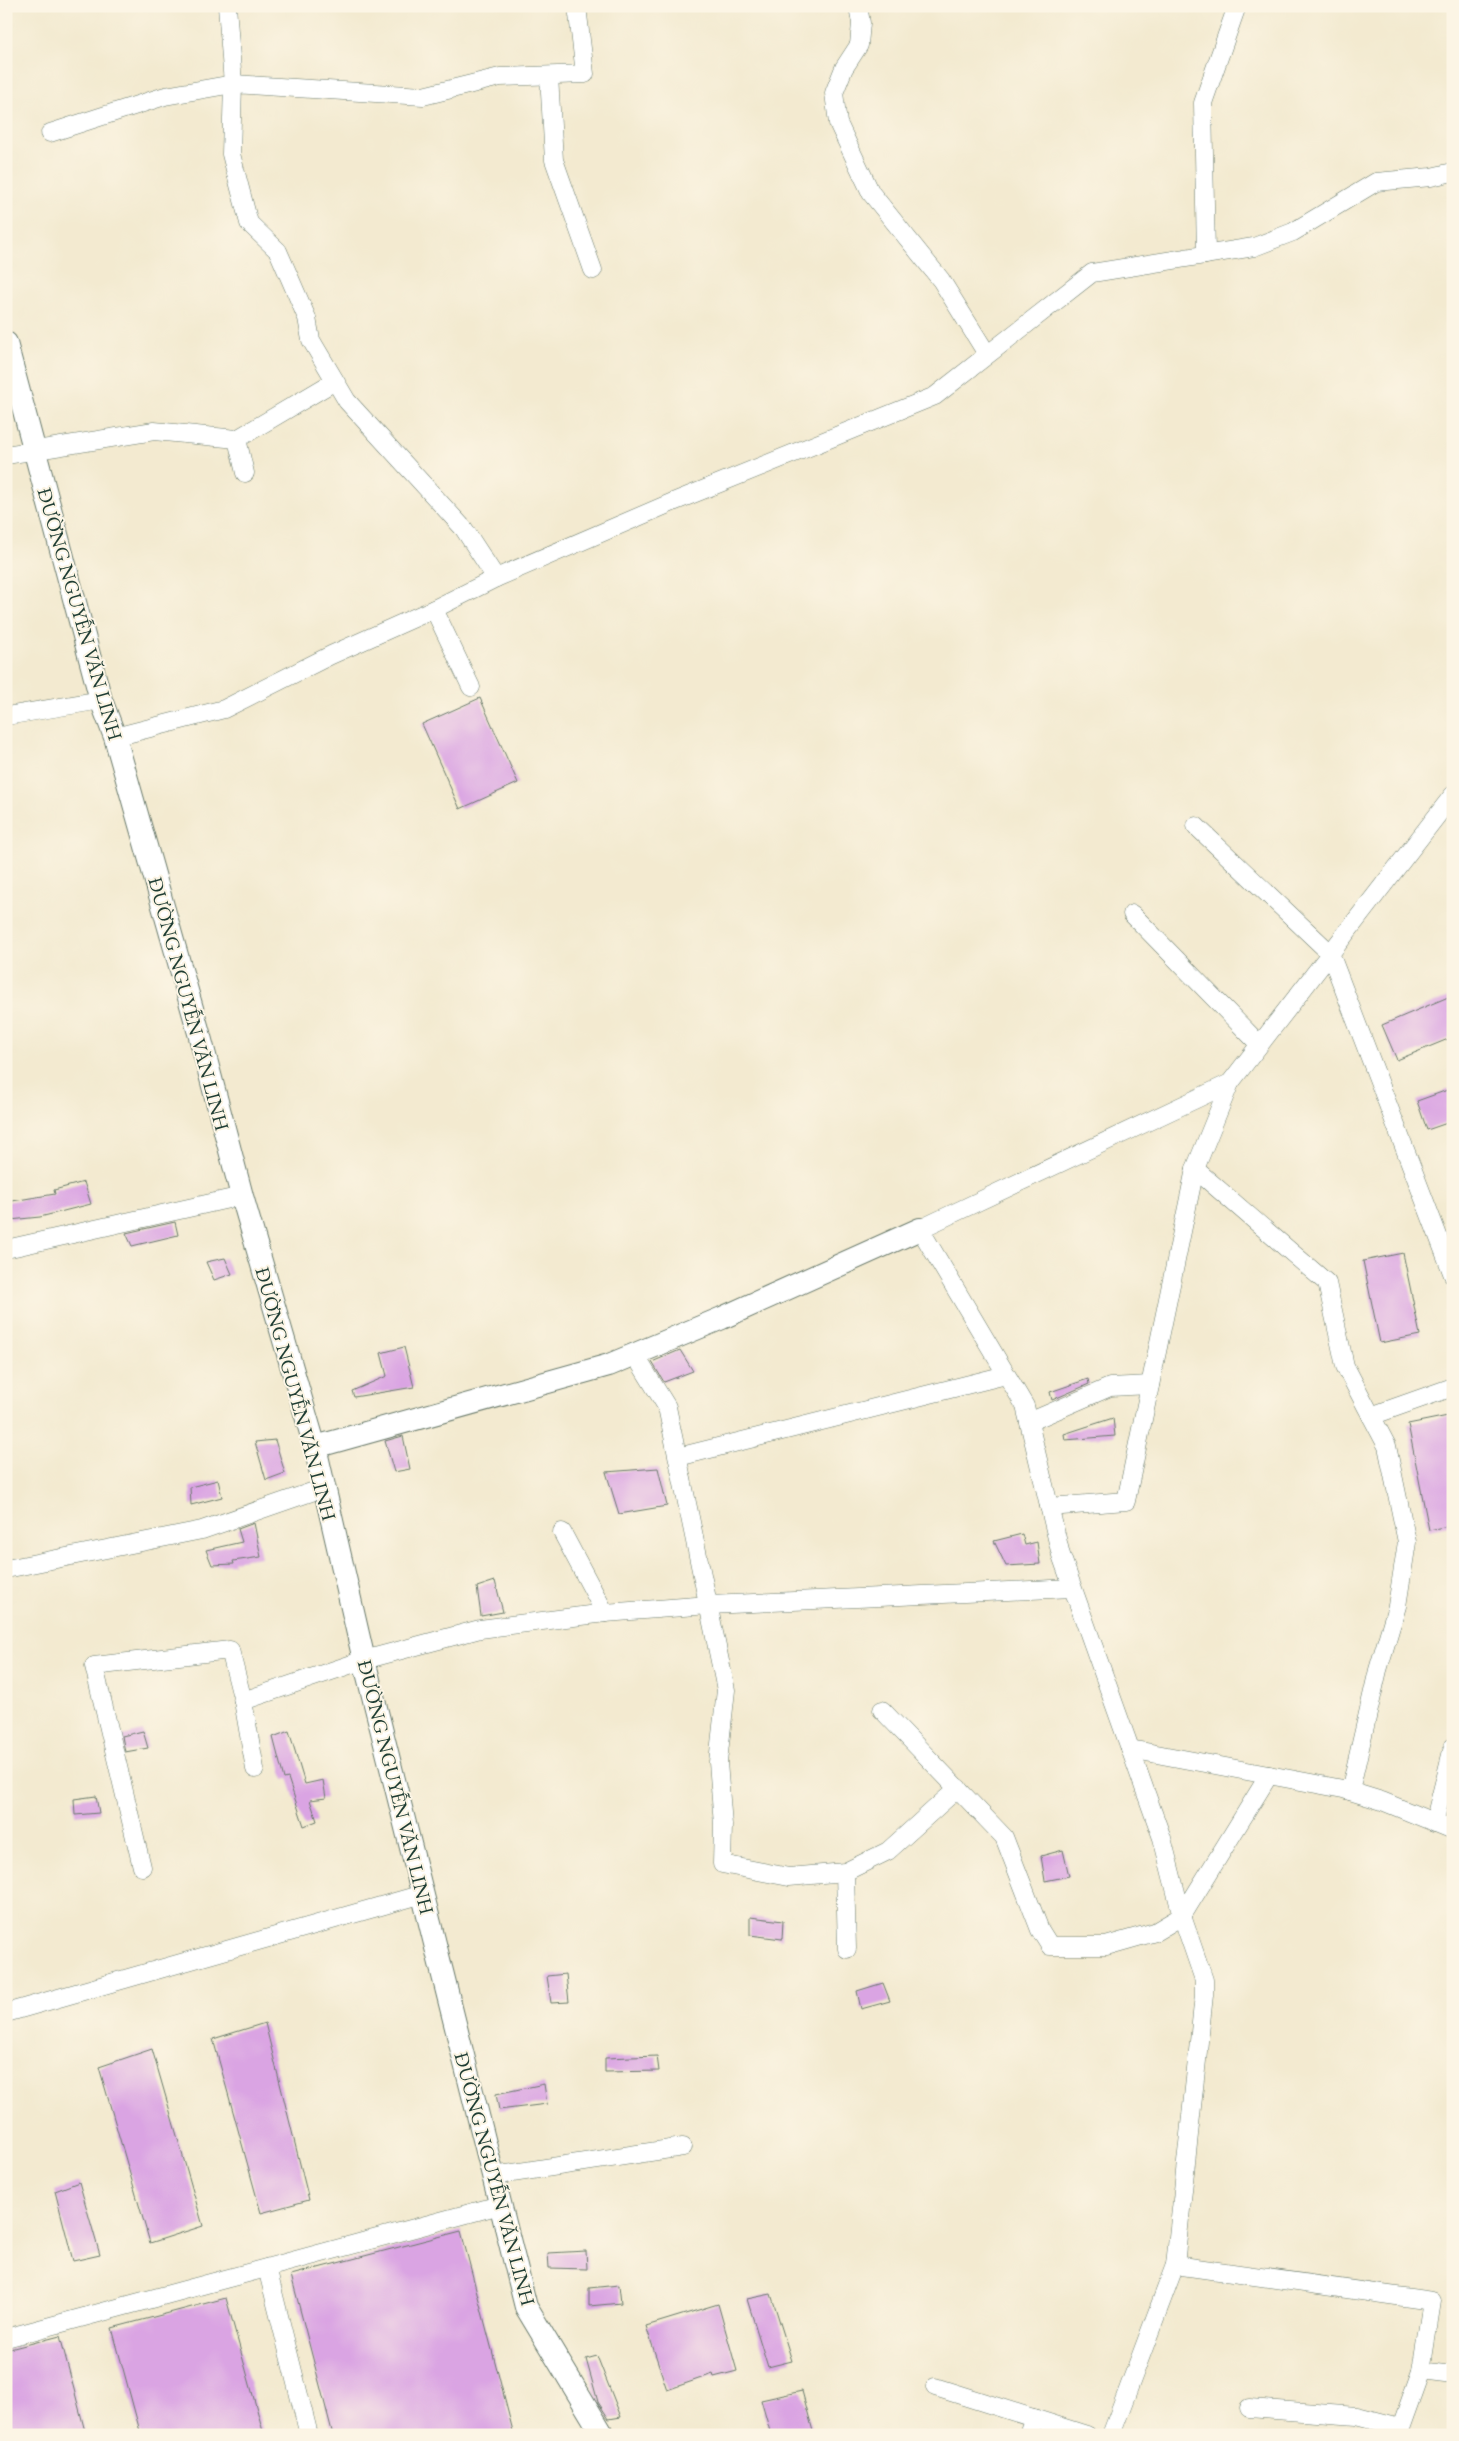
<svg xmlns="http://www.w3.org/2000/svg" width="1459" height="2441" font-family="'EB Garamond',serif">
	<rect width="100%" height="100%" fill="#fcf5e5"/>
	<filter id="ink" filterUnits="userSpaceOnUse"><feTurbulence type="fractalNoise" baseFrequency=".02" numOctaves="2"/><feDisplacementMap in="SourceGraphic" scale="10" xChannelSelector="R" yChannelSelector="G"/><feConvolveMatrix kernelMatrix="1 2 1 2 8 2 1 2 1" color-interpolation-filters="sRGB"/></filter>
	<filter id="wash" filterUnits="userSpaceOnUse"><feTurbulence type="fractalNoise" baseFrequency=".0096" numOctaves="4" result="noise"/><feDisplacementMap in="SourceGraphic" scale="20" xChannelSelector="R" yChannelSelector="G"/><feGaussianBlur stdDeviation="1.12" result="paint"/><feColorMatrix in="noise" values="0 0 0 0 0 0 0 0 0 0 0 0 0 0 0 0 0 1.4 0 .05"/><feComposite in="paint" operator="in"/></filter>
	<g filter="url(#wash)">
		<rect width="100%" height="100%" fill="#f3ead0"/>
		<g id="blocks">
			<g fill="#daa4e3">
				<path d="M480 698 518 783 460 809 422 724Z"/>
				<path d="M1453 995V1037L1397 1060 1382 1025Z"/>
				<path d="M1453 1088V1121L1427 1130 1417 1101Z"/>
				<path d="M84 1182 91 1204 40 1217 10 1220 6 1202 55 1194 54 1190Z"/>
				<path d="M175 1222 178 1235 132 1246 126 1233Z"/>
				<path d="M1403 1253 1420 1335 1380 1343 1363 1261Z"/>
				<path d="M225 1258 232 1274 214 1280 206 1262Z"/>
				<path d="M404 1347 414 1387 354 1397 352 1391 387 1376 381 1353Z"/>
				<path d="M680 1350 693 1371 664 1382 652 1362Z"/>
				<path d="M1088 1379 1089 1384 1052 1400 1050 1392Z"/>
				<path d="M1453 1415V1525L1429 1530 1408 1424Z"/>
				<path d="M1113 1418 1115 1436 1065 1440 1064 1434Z"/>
				<path d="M403 1436 410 1469 394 1472 385 1441Z"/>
				<path d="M275 1440 285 1473 266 1480 255 1442Z"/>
				<path d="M658 1468 667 1506 619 1514 606 1472Z"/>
				<path d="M218 1480 222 1497 191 1505 190 1487Z"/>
				<path d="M254 1523 261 1557 233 1561 234 1564 212 1565 206 1550 242 1542 238 1529Z"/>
				<path d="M1022 1534 1025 1545 1037 1542 1040 1564 1006 1566 994 1541Z"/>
				<path d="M495 1581 503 1612 481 1616 477 1587Z"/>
				<path d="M143 1731 148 1748 125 1752 122 1736Z"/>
				<path d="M289 1731 305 1784 323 1780 326 1798 310 1800 317 1821 304 1826 288 1778 284 1779 273 1737Z"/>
				<path d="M96 1796 99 1813 75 1815 74 1799Z"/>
				<path d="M1063 1850 1069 1876 1045 1881 1041 1856Z"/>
				<path d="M750 1917 783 1921 782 1939 750 1935Z"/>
				<path d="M566 1974 569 2002 551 2003 547 1976Z"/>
				<path d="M883 1983 890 2001 861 2009 857 1991Z"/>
				<path d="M265 2023 309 2200 261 2213 213 2039Z"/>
				<path d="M152 2049 203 2226 150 2243 99 2067Z"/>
				<path d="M657 2056 659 2071 605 2072V2058Z"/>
				<path d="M544 2084 547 2104 499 2110 496 2094Z"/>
				<path d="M79 2182 100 2255 73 2261 55 2191Z"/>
				<path d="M461 2231 514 2435H333L291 2275Z"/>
				<path d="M586 2251 587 2269 549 2268 548 2253Z"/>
				<path d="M619 2285 621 2303 589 2306V2288Z"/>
				<path d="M771 2294 792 2361 768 2367 747 2299Z"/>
				<path d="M226 2298 264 2435H141L112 2328Z"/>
				<path d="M718 2304 737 2371 714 2377 713 2374 667 2390 646 2326Z"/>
				<path d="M60 2336 86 2435H6V2350Z"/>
				<path d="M597 2356 621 2417 609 2419 598 2402 586 2359Z"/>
				<path d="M802 2391 814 2435H771L761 2400Z"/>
			</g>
		</g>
	</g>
	<g filter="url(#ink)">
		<use href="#blocks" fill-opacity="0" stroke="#697a6b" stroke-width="1"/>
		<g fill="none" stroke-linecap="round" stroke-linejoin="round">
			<defs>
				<g id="minor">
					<path d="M577 6 585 74 500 77 423 96 233 84 231 154 249 223 278 251 307 318 311 340 347 401 464 529 496 578 673 502 935 396 1092 273 1254 247 1293 232 1376 182 1431 177 1453 172"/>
					<path d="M858 6 861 23 859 45 844 68 834 93 838 123 871 193 941 280 987 354"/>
					<path d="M549 76 554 160 593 270"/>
					<path d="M50 133 165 96 233 84 227 6"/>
					<path d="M1206 255 1203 103 1237 6"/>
					<path d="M6 455 154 431 237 439"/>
					<path d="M245 473 237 439 335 381"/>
					<path d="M471 687 434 609 496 578"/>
					<path d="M6 716 101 700"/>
					<path d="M115 737 224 709 331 655 434 609"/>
					<path d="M1196 826 1330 953 1453 1275"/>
					<path d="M1132 914 1259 1044"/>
					<path d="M1195 1169 1327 1283 1345 1366 1387 1446 1407 1542 1397 1606 1378 1670 1350 1791"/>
					<path d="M6 1249 242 1196"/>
					<path d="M635 1355 667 1407 726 1690 718 1762 723 1825 722 1864 789 1877 845 1872 888 1851 958 1788"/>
					<path d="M1371 1416 1453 1387"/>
					<path d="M1029 1422 1110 1387 1150 1385"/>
					<path d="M678 1457 1006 1375"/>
					<path d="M1049 1507 1126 1501 1195 1169 1230 1083"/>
					<path d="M562 1532 605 1613"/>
					<path d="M6 1569 202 1530 323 1488"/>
					<path d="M243 1701 364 1660 480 1629 605 1613 709 1605 1072 1588"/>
					<path d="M882 1710 1004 1837 1040 1930 1050 1946H1106L1155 1932 1182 1916 1204 1980V1995L1175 2265 1111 2435"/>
					<path d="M1130 1749 1343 1789 1382 1801 1453 1830"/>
					<path d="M1269 1775 1182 1916 1162 1838 1061 1555 1025 1406 920 1229 1230 1083 1453 795"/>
					<path d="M1434 1823 1453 1747"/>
					<path d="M142 1867 94 1666 230 1650 243 1701 255 1769"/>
					<path d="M845 1872 847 1949"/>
					<path d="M6 2013 423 1894"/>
					<path d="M493 2176 683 2147"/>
					<path d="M1175 2265 1432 2301 1421 2371 1398 2435"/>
					<path d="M267 2268 309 2435"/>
					<path d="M6 2338 500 2205"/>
					<path d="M1421 2371 1453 2375"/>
					<path d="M935 2387 1087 2435"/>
					<path d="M1249 2408 1357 2416 1400 2427"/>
					<path d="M1028 2435 1034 2418"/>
				</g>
				<g id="tertiary">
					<path d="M6 343 101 700 115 737 199 1033 242 1196 315 1447 364 1660 526 2307 603 2435"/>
					<path d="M315 1447 609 1365 722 1318 920 1229"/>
				</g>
			</defs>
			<use href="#minor" stroke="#697a6b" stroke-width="19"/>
			<use href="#tertiary" stroke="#697a6b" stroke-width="24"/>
			<use href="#minor" stroke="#fff" stroke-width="18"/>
			<use href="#tertiary" stroke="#fff" stroke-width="22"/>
		</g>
	</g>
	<g text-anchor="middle" stroke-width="4" stroke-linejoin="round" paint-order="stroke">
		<g font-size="20" fill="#1f3d34" stroke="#fcf5e5">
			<text transform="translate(80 614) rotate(74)" y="7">ĐƯỜNG NGUYỄN VĂN LINH</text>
			<text transform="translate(189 1004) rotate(75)" y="7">ĐƯỜNG NGUYỄN VĂN LINH</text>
			<text transform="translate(296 1394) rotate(75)" y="7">ĐƯỜNG NGUYỄN VĂN LINH</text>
			<text transform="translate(396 1787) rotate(76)" y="7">ĐƯỜNG NGUYỄN VĂN LINH</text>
			<text transform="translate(495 2179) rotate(75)" y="7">ĐƯỜNG NGUYỄN VĂN LINH</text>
		</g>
	</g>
	<rect width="1459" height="2441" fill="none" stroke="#fcf5e5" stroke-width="25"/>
</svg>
